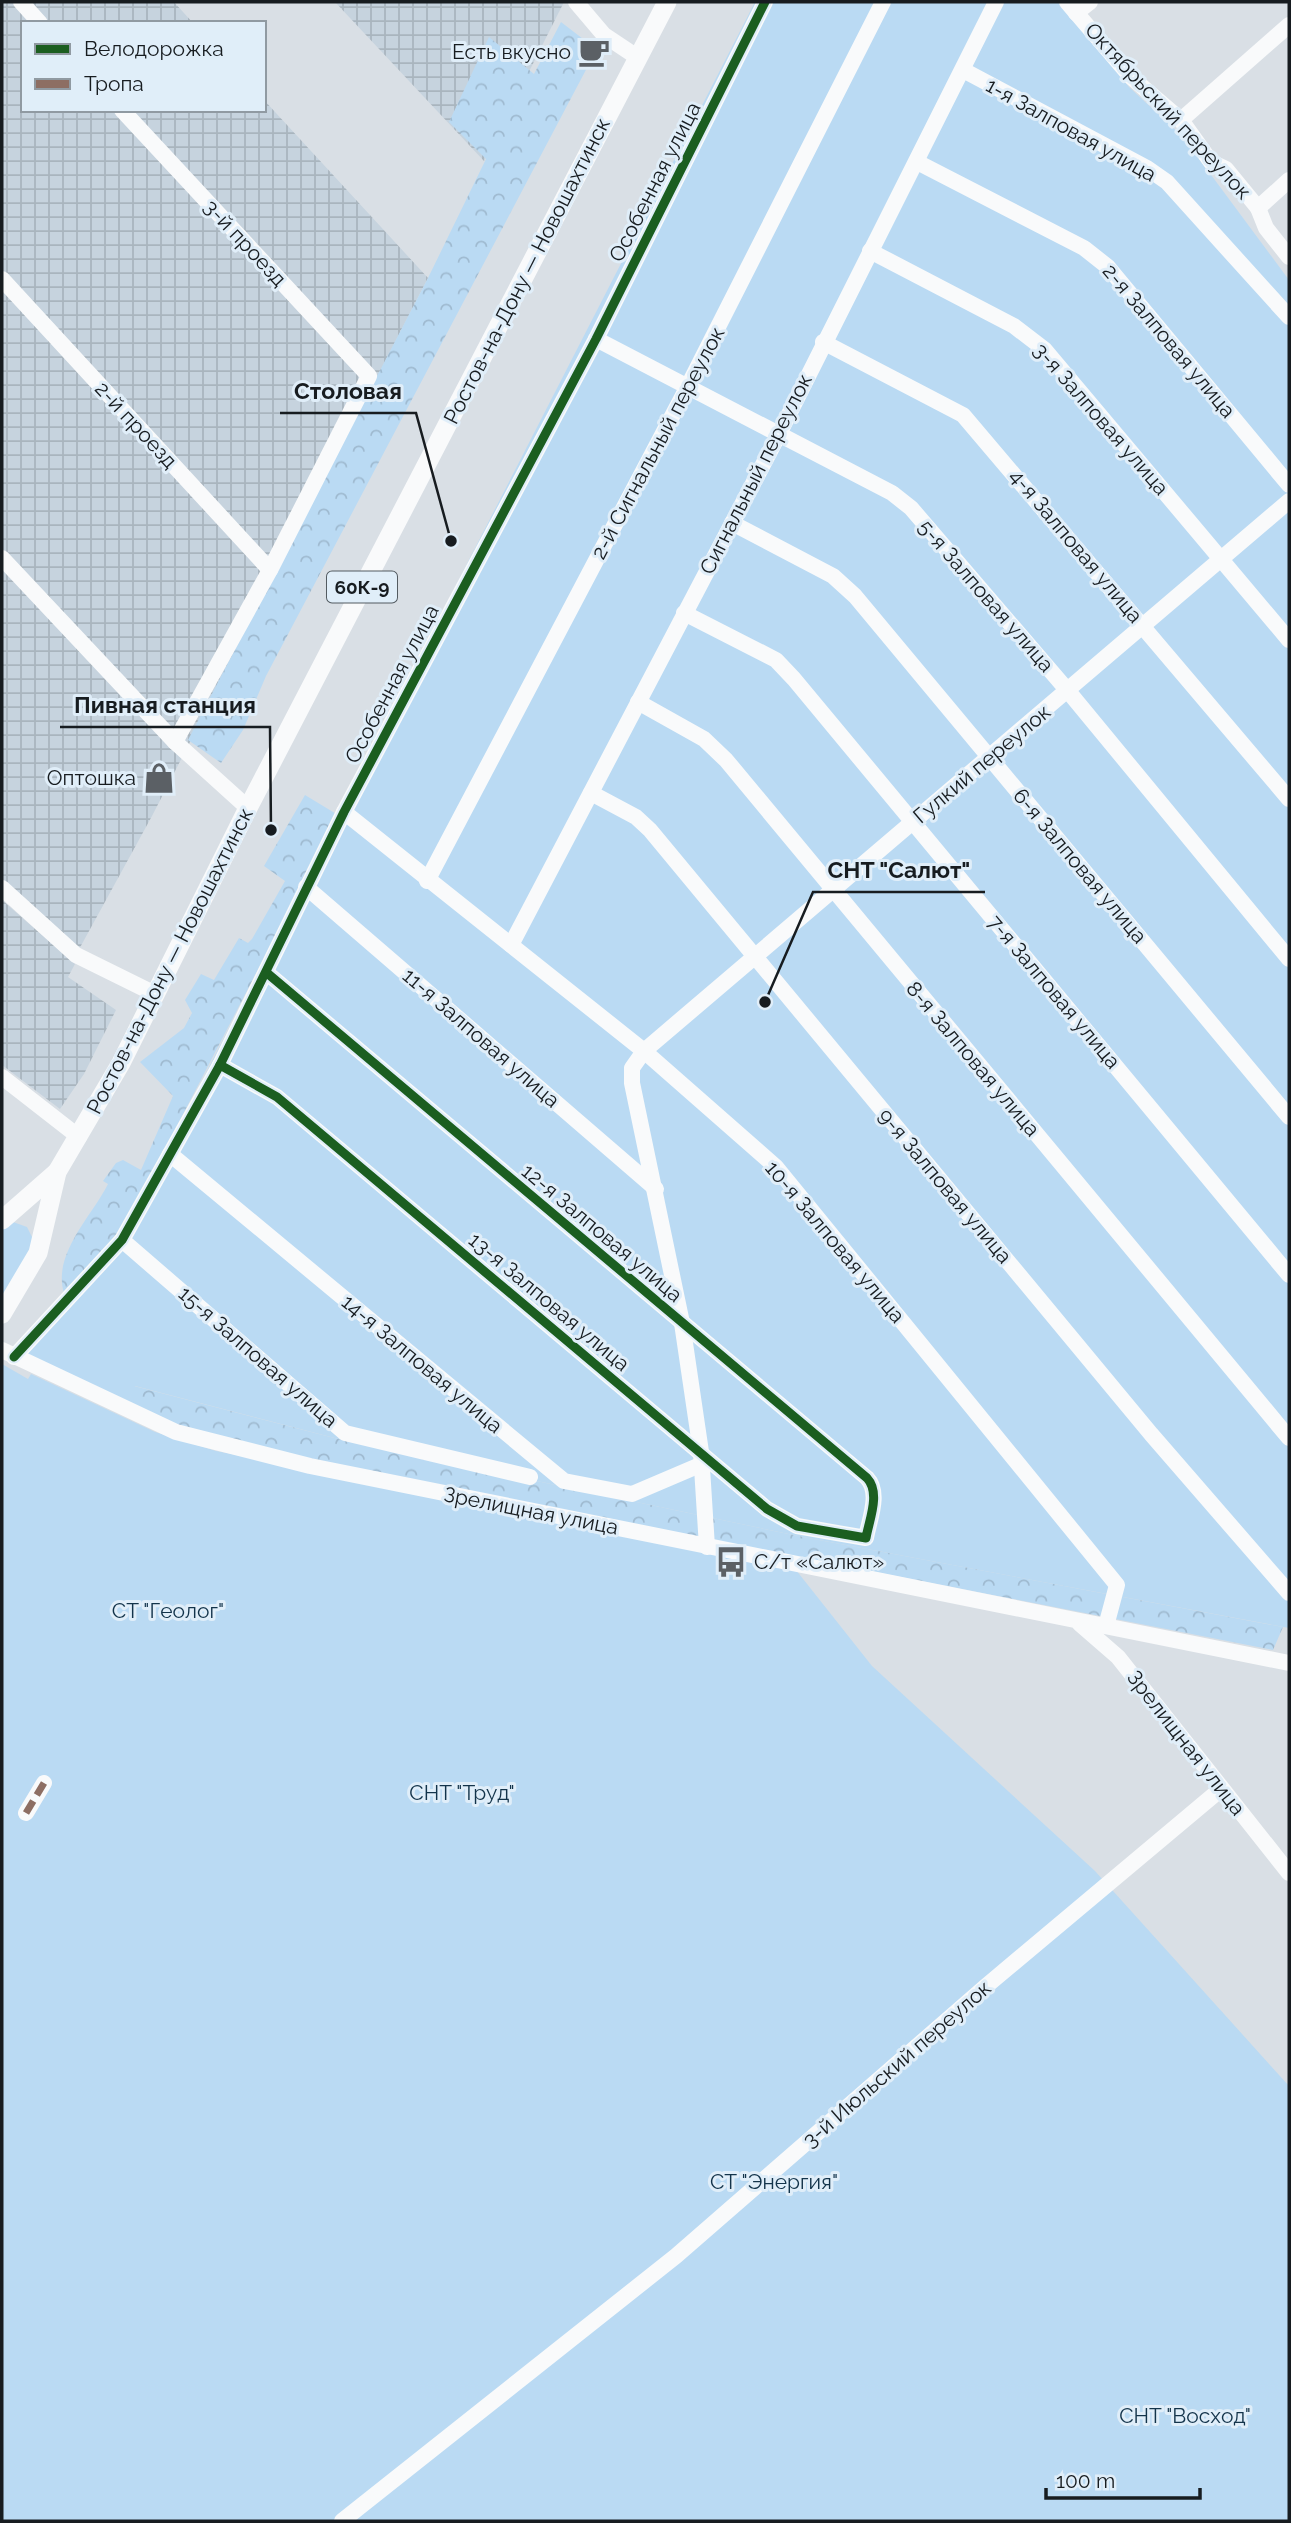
<svg xmlns="http://www.w3.org/2000/svg" width="1291" height="2523" font-family="Raleway,sans-serif">
	<defs>
		<pattern id="industrial-grid" width="8" height="8" patternUnits="userSpaceOnUse" patternTransform="scale(1.75)"><rect width="8" height="8" fill="#c6d3de"/><path d="M0 4h8M4 0v8" fill="none" stroke="#a9b5be"/></pattern>
		<pattern id="forest-crowns" width="20" height="18" patternUnits="userSpaceOnUse" patternTransform="scale(1.75)"><rect width="20" height="18" fill="#badaf3"/><path d="M2 6a3 3 0 1 1 6 0M12 15a3 3 0 1 1 6 0" fill="none" stroke="#9fbad0"/></pattern>
	</defs>
	<rect width="100%" height="100%" fill="#d9dfe5"/>
	<g fill="url(#industrial-grid)">
		<path d="M2 2H174L193 23H23V110H264V100L428 278 152 816 77 953 2 886Z"/>
		<path d="M335 2H564L484 161Z"/>
		<path d="M2 900 75 964 68 977 116 1010 84 1074 60 1109 2 1065Z"/>
	</g>
	<g fill="#badaf3">
		<path d="M755 2H1062L1129 87 1183 137 1289 280V1628L803 1537 346 1441 135 1386 126 1407 15 1352 146 1190Z"/>
		<path d="M13 1222 27 1227 34 1241 2 1301V1227Z"/>
		<path d="M2 1364 28 1379 31 1374 155 1432 216 1451 548 1516 796 1570 872 1666 1095 1871 1289 2086V2521H2Z"/>
	</g>
	<g fill="url(#forest-crowns)">
		<path d="M561 22 600 52 588 66 266 676 243 730 221 763 188 740 428 278 486 159 449 122 489 37 534 74Z"/>
		<path d="M305 795 338 815 119 1238 64 1293C52 1254 92 1216 108 1184L103 1181 116 1163 123 1160 141 1170 173 1096 140 1062 184 1028 192 1013 185 1000 201 974 214 980 239 938 248 943 252 939 285 881 264 866Z"/>
		<path d="M134 1386 346 1441 803 1537 1283 1627 1273 1650 335 1466 162 1423 126 1407Z"/>
	</g>
	<g fill="none" stroke-linecap="round" stroke-linejoin="round">
		<g stroke="#f9fafb" stroke-width="16">
			<path d="M21 2 40 23"/>
			<path d="M576 2 604 35 637 57"/>
			<path d="M1067 2 1131 77 1181 120 1211 162 1226 169 1258 208 1266 228 1289 257"/>
			<path d="M1076 13 1090 2"/>
			<path d="M963 70 1147 168 1167 182 1289 317"/>
			<path d="M122 110 369 376 270 570 175 742 248 808"/>
			<path d="M1181 120 1289 25"/>
			<path d="M917 162 1084 248 1108 267 1289 485"/>
			<path d="M1258 208 1289 180"/>
			<path d="M870 251 1014 326 1044 349 1289 640"/>
			<path d="M2 279 270 570"/>
			<path d="M596 339 892 493 911 508 1068 691 1289 959"/>
			<path d="M823 342 963 415 1289 799"/>
			<path d="M732 523 833 576 855 596 1289 1117"/>
			<path d="M2 558 175 742"/>
			<path d="M684 613 776 660 794 679 1289 1275"/>
			<path d="M638 702 704 739 726 760 1289 1438"/>
			<path d="M591 793 636 817 650 830 1151 1434 1289 1593"/>
			<path d="M344 812 644 1051 776 1167 1117 1585 1106 1626"/>
			<path d="M427 881 688 386 883 2"/>
			<path d="M306 887 656 1189"/>
			<path d="M2 888 76 955 155 994"/>
			<path d="M511 945 779 434 996 2"/>
			<path d="M220 1065 277 1097 767 1509 797 1526 866 1538C869 1520 881 1493 867 1478L267 973"/>
			<path d="M2 1077 79 1137"/>
			<path d="M170 1154 564 1481 632 1494 700 1465"/>
			<path d="M122 1240 345 1433 530 1477"/>
			<path d="M2 1350 176 1432 310 1466 1289 1663"/>
			<path d="M14 1357 122 1240 220 1065 344 812 596 339 765 2"/>
			<path d="M707 1547 701 1452 682 1323 632 1083V1068L644 1051 1289 501"/>
			<path d="M1080 1624 1118 1657 1289 1873"/>
			<path d="M26 1813 44 1783"/>
			<path d="M342 2521 676 2256 985 1987 1221 1789"/>
		</g>
		<g stroke="#f9fafb" stroke-width="19">
			<path d="M2 1220 57 1172"/>
			<path d="M2 1314 38 1253 57 1172 121 1063 248 808 667 2"/>
		</g>
		<path stroke="#8d6e63" stroke-width="7" stroke-dasharray="14 7" stroke-linecap="butt" d="M26 1813 44 1783"/>
		<defs>
			<g id="cycleway">
				<path d="M220 1065 277 1097 767 1509 797 1526 866 1538C869 1520 881 1493 867 1478L267 973"/>
				<path d="M14 1357 122 1240 220 1065 344 812 596 339 765 2"/>
			</g>
		</defs>
		<use href="#cycleway" stroke="#e0eef9" stroke-width="13"/>
		<use href="#cycleway" stroke="#1b5e20" stroke-width="9"/>
	</g>
	<defs>
		<symbol id="cafe-bare" viewBox="-9 -9 18 18"><path d="M-5.5-4.5H6V0H3Q3 3.5 0 3.5H-2.5Q-5.5 3.5-5.5 0ZM3-3.2v2h1.7v-2ZM-6 4.5H4V6H-6Z" fill="#5b6065" stroke="#e0eef9" stroke-width="2.5" paint-order="stroke"/></symbol>
		<symbol id="shop-bare" viewBox="-9 -9 18 18"><path d="M-5-2.5h2.3a2.7 3.5 0 0 1 5.4 0H5L5.5 6h-11ZM-1.5-2.5h3a1.5 2.3 0 0 0-3 0Z" fill="#5b6065" stroke="#e0eef9" stroke-width="2.5" paint-order="stroke"/></symbol>
		<symbol id="bus-bare" viewBox="-9 -9 18 18"><path d="M-5-6H5V4H4V6H2V4H-2V6H-4V4H-5ZM-3.5-4V0h7V-4ZM-3.5 1.2v1.5H-2V1.2ZM2 1.2v1.5H3.5V1.2Z" fill="#5b6065" stroke="#e0eef9" stroke-width="2.5" paint-order="stroke"/></symbol>
	</defs>
	<g fill-rule="evenodd">
		<use href="#cafe-bare" x="572" y="30" width="44" height="44"/>
		<use href="#shop-bare" x="137" y="756" width="44" height="44"/>
		<use href="#bus-bare" x="709" y="1540" width="44" height="44"/>
	</g>
	<g text-anchor="middle" stroke-width="6" stroke-linejoin="round" paint-order="stroke">
		<rect fill="#e0eef9" stroke="#535b61" stroke-width="2" x="327" y="571.5" width="70" height="31" rx="5"/>
		<g font-size="19" font-weight="bold" fill="#171c20">
			<text x="362" y="594">60К-9</text>
		</g>
		<g font-size="21" fill="#171c20" stroke="#e0eef9" text-anchor="end">
			<text x="571" y="59">Есть вкусно</text>
			<text x="136" y="785">Оптошка</text>
			<text x="754" y="1569" text-anchor="start">С/т «Салют»</text>
		</g>
		<g font-size="21" fill="#171c20" stroke="#e0eef9">
			<text transform="translate(1168 111) rotate(47)" y="7">Октябрьский переулок</text>
			<text transform="translate(1071 130) rotate(29)" y="7">1-я Залповая улица</text>
			<text transform="translate(655 182) rotate(-63)" y="7">Особенная улица</text>
			<text transform="translate(245 243) rotate(47)" y="7">3-й проезд</text>
			<text transform="translate(527 271) rotate(-63)" y="7">Ростов-на-Дону — Новошахтинск</text>
			<text transform="translate(1169 341) rotate(50)" y="7">2-я Залповая улица</text>
			<text transform="translate(1101 419) rotate(49)" y="7">3-я Залповая улица</text>
			<text transform="translate(136 425) rotate(47)" y="7">2-й проезд</text>
			<text transform="translate(658 443) rotate(-62)" y="7">2-й Сигнальный переулок</text>
			<text transform="translate(756 474) rotate(-63)" y="7">Сигнальный переулок</text>
			<text transform="translate(1076 546) rotate(50)" y="7">4-я Залповая улица</text>
			<text transform="translate(986 596) rotate(49)" y="7">5-я Залповая улица</text>
			<text transform="translate(392 684) rotate(-62)" y="7">Особенная улица</text>
			<text transform="translate(982 764) rotate(-40)" y="7">Гулкий переулок</text>
			<text transform="translate(1080 866) rotate(50)" y="7">6-я Залповая улица</text>
			<text transform="translate(170 961) rotate(-63)" y="7">Ростов-на-Дону — Новошахтинск</text>
			<text transform="translate(1054 992) rotate(50)" y="7">7-я Залповая улица</text>
			<text transform="translate(481 1038) rotate(41)" y="7">11-я Залповая улица</text>
			<text transform="translate(973 1059) rotate(50)" y="7">8-я Залповая улица</text>
			<text transform="translate(945 1186) rotate(50)" y="7">9-я Залповая улица</text>
			<text transform="translate(602 1233) rotate(40)" y="7">12-я Залповая улица</text>
			<text transform="translate(835 1242) rotate(50)" y="7">10-я Залповая улица</text>
			<text transform="translate(549 1302) rotate(40)" y="7">13-я Залповая улица</text>
			<text transform="translate(258 1357) rotate(41)" y="7">15-я Залповая улица</text>
			<text transform="translate(422 1364) rotate(40)" y="7">14-я Залповая улица</text>
			<text transform="translate(531 1511) rotate(11)" y="7">Зрелищная улица</text>
			<text transform="translate(1186 1743) rotate(52)" y="7">Зрелищная улица</text>
			<text transform="translate(897 2064) rotate(-41)" y="7">3-й Июльский переулок</text>
		</g>
		<g font-size="21" fill="#13344b" stroke="#e0eef9">
			<text x="168" y="1618">СТ "Геолог"</text>
			<text x="462" y="1800">СНТ "Труд"</text>
			<text x="774" y="2189">СТ "Энергия"</text>
			<text x="1185" y="2423">СНТ "Восход"</text>
		</g>
	</g>
	<path fill="none" stroke="#171c20" stroke-width="2.5" d="M451 541L416 413H280M271 830L270 727H60M765 1002L813 892H985"/>
	<g fill="#171c20" stroke="#e0eef9" stroke-width="2.5">
		<circle cx="451" cy="541" r="7"/>
		<circle cx="271" cy="830" r="7"/>
		<circle cx="765" cy="1002" r="7"/>
	</g>
	<g font-size="23" text-anchor="middle" font-weight="bold" fill="#171c20" stroke="#e0eef9" stroke-width="6" stroke-linejoin="round" paint-order="stroke">
		<text x="348" y="399">Столовая</text>
		<text x="165" y="713">Пивная станция</text>
		<text x="899" y="878">СНТ "Салют"</text>
	</g>
	<rect width="1291" height="2523" fill="none" stroke="#171c20" stroke-width="7"/>
	<rect x="21" y="21" width="245" height="91" fill="#e0eef9" stroke="#909aa2" stroke-width="2"/>
	<rect x="35" y="44" width="35" height="10" fill="#1b5e20" stroke="#909aa2" stroke-width="2"/>
	<text x="84" y="56" font-size="21" fill="#171c20">Велодорожка</text>
	<rect x="35" y="79" width="35" height="10" fill="#8d6e63" stroke="#909aa2" stroke-width="2"/>
	<text x="84" y="91" font-size="21" fill="#171c20">Тропа</text>
	<path d="M1046 2488v10h154v-10" fill="none" stroke="#171c20" stroke-width="3.5"/>
	<text x="1056" y="2488" font-size="21" fill="#171c20" stroke="#e0eef9" stroke-width="5" paint-order="stroke">100 m</text>
</svg>
